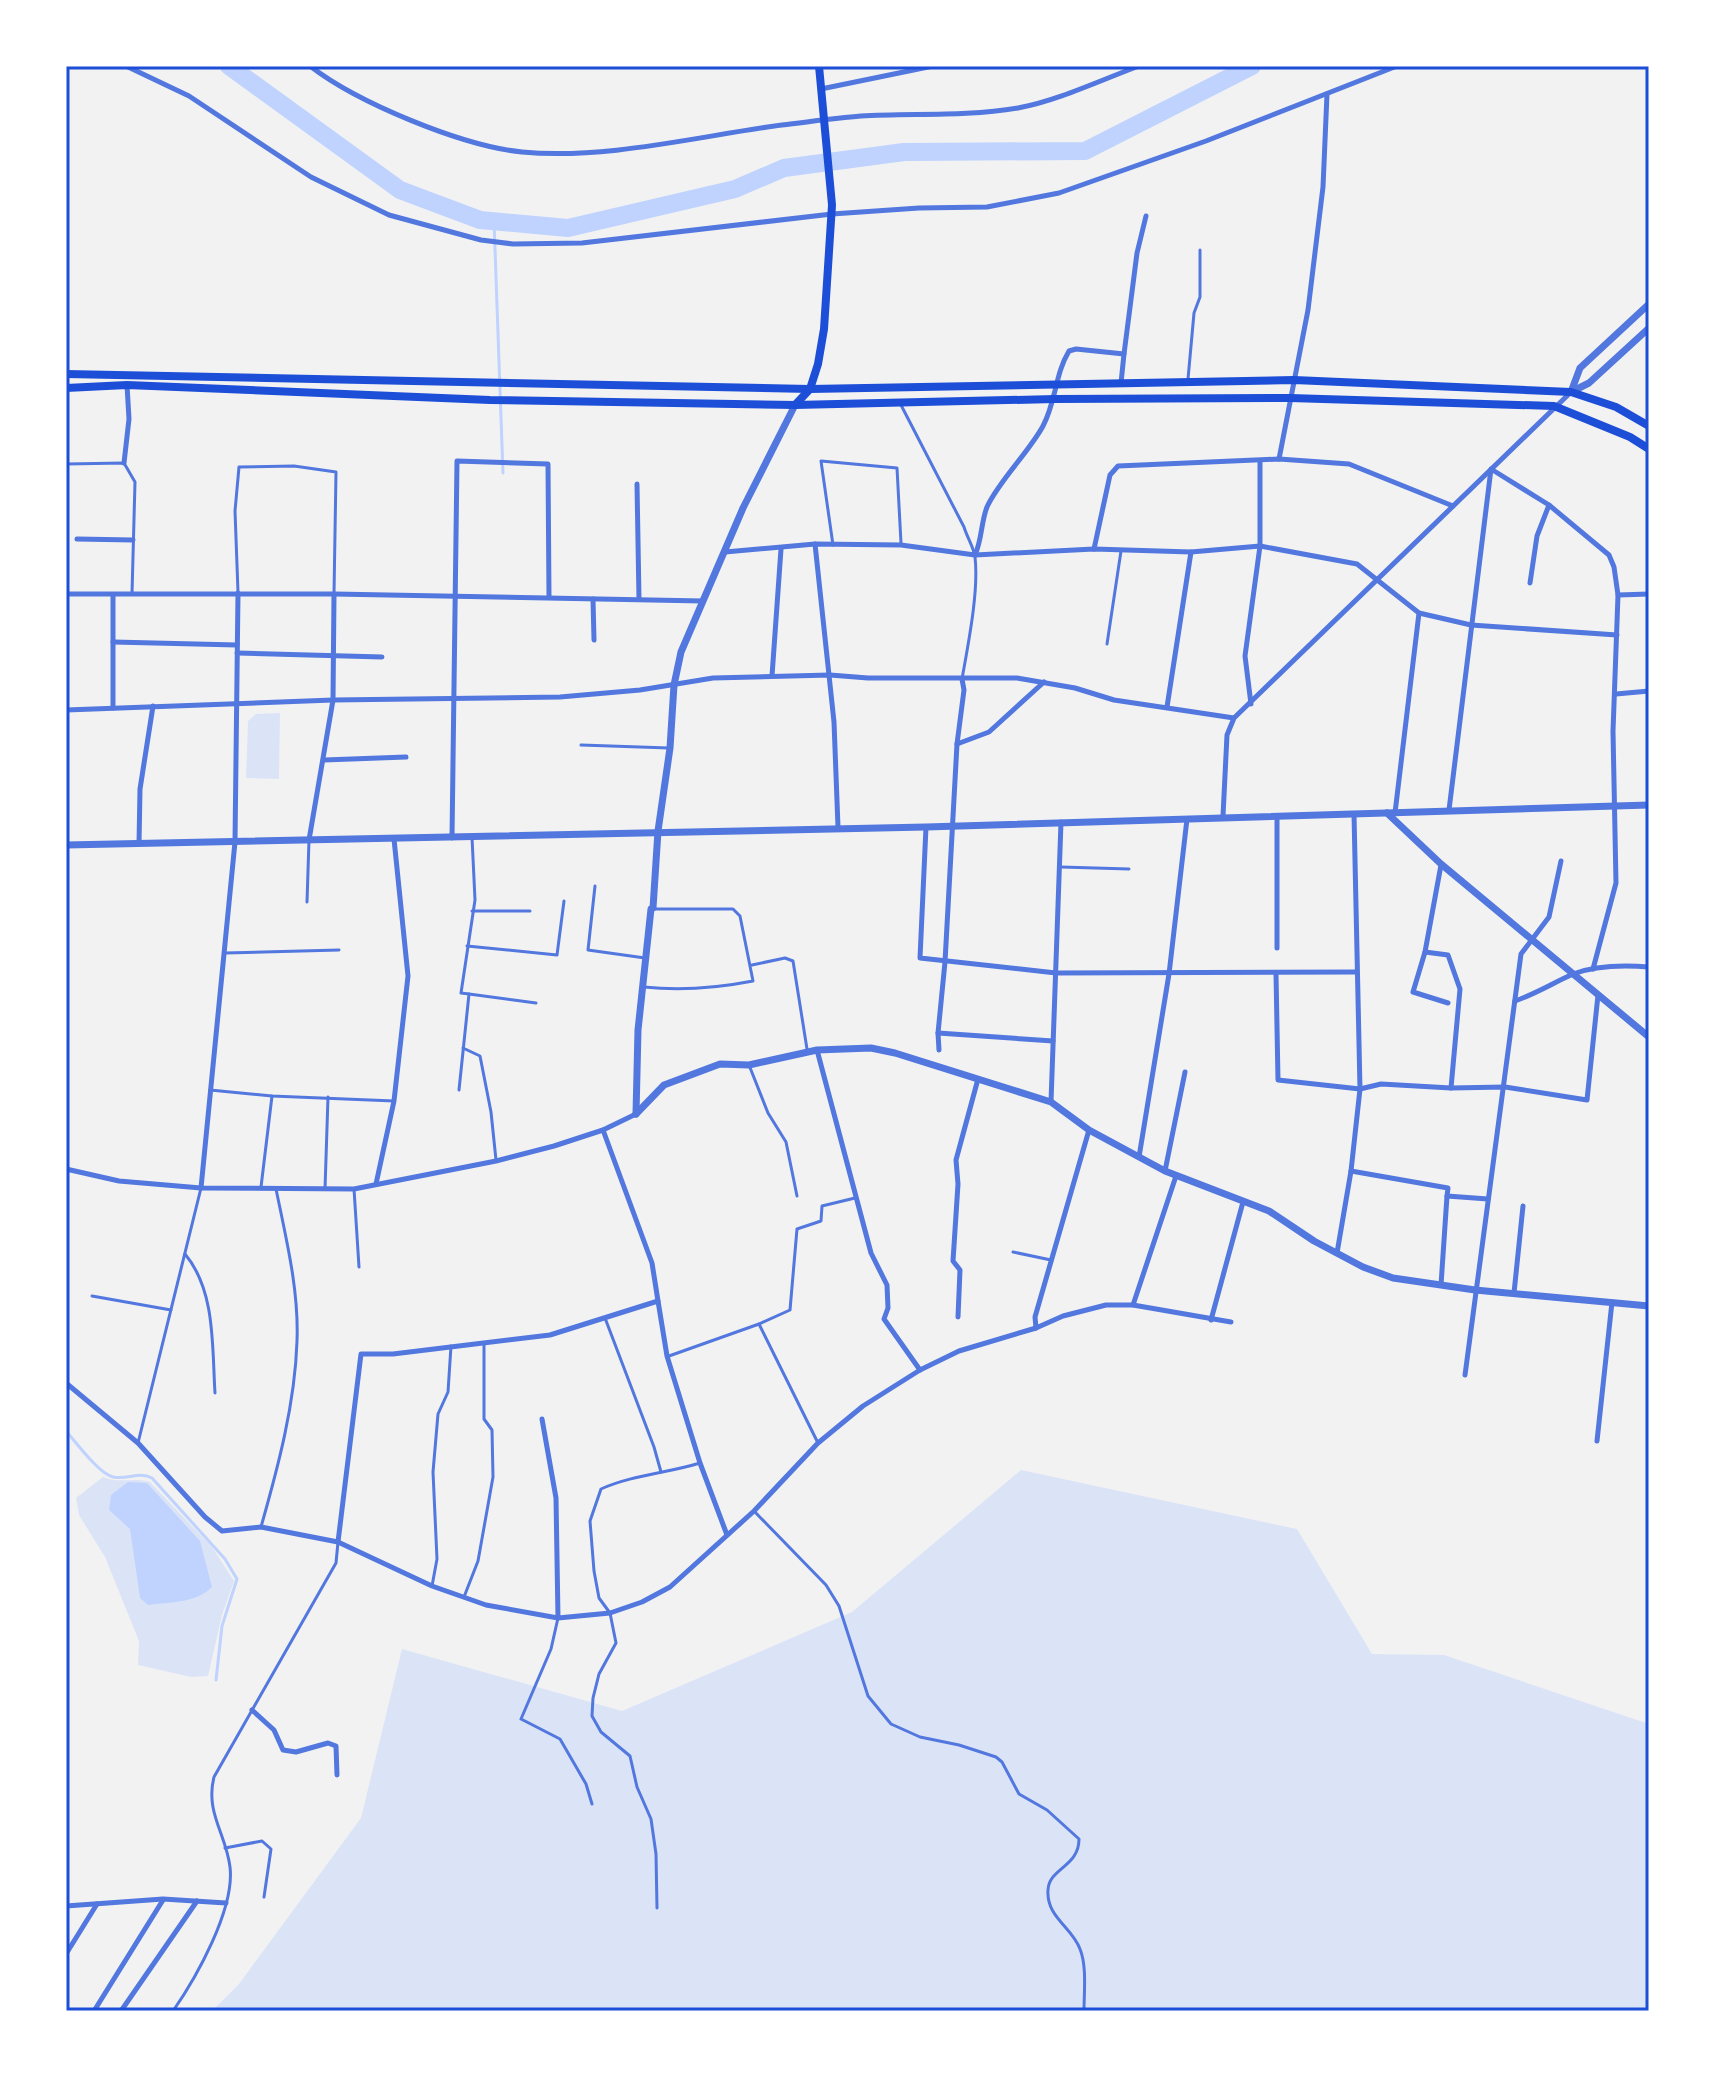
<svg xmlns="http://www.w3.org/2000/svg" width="1715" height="2077" font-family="'Titillium Web',sans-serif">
	<rect width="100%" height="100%" fill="#f2f2f2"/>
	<g fill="#dbe4f7">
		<path d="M280 713 279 779 246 778 248 721 256 714Z"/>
		<path d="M1021 1470 1297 1529 1372 1654 1444 1655 1649 1724V2011H212L239 1984 361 1818 402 1649 622 1711 852 1612Z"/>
		<path d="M103 1477C119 1484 133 1477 150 1482L212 1547 234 1581 222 1615 208 1676 191 1677 138 1665 139 1641 105 1557 79 1515 76 1498Z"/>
	</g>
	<path fill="#bfd3fe" d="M128 1482 147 1483 200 1541 212 1587C196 1603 171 1602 148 1605L140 1598 130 1529 109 1510 111 1495Z"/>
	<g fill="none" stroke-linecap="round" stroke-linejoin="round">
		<g stroke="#bfd3fe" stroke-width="3">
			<path d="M494 221 503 473"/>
			<path d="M66 1431C76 1442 99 1474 113 1477 127 1480 139 1471 152 1478L225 1559 237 1579 222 1626 216 1680"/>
		</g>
		<path stroke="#bfd3fe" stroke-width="18" d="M229 66 400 190 480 220 568 228 735 189 784 168 904 152 1085 151 1252 66"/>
		<g stroke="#5277de" stroke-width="3">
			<path d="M1188 379 1194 313 1200 297V250"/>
			<path d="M901 405 964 527C967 537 974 548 975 557 979 591 968 645 962 679"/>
			<path d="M66 464 124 463 135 482 132 594"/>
			<path d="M833 545 821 461 897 468 901 543"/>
			<path d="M238 592 235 511 239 467 294 466 336 472 334 594"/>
			<path d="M1107 644 1121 551"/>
			<path d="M581 745 669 748"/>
			<path d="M1061 867 1129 869"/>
			<path d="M595 886 588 950 645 958"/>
			<path d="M307 902 309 840"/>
			<path d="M472 911H530"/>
			<path d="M467 946 557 955 564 901"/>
			<path d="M225 953 339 950"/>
			<path d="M752 965 785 958 793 961 807 1049"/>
			<path d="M644 987C681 991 717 988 753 981L740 916 733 909H655"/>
			<path d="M469 994 536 1003"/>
			<path d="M463 1048 480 1056 491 1112 496 1160"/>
			<path d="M749 1065 768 1113 786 1142 797 1196"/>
			<path d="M210 1090 272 1096 394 1101"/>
			<path d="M459 1090 469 994 461 993 475 900 472 837"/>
			<path d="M261 1187 272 1096"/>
			<path d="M325 1189 328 1097"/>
			<path d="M354 1189 359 1267"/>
			<path d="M1013 1252 1051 1260"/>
			<path d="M185 1254C216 1291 212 1348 215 1393"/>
			<path d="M92 1296 171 1310"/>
			<path d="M605 1318 654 1447 661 1472"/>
			<path d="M759 1324 818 1443"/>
			<path d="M669 1356 759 1324 790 1310 797 1229 821 1221 822 1206 855 1198"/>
			<path d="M138 1443 201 1188"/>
			<path d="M754 1511 826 1585 839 1606 868 1696 891 1724 920 1737 959 1745 996 1757 1002 1762 1019 1794 1047 1810 1079 1839C1079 1867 1049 1868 1048 1890 1046 1917 1072 1927 1080 1949 1087 1966 1084 1992 1084 2011"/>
			<path d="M261 1527C278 1467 295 1404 297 1341 299 1290 286 1238 276 1189"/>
			<path d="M432 1586 437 1559 433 1472 438 1414 448 1392 451 1346"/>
			<path d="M464 1597 478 1561 493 1477 492 1430 484 1419V1344"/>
			<path d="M558 1618 551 1649 521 1719 560 1739 586 1784 592 1804"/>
			<path d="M225 1848 262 1841 271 1849 264 1897"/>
			<path d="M657 1908 656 1854 651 1819 637 1787 630 1756 601 1732 592 1716 593 1698 599 1674 616 1643 610 1613 599 1598 594 1571 590 1521 601 1489C632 1475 668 1473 700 1463"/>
			<path d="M173 2011C196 1978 235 1909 230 1867 226 1834 205 1812 214 1777L336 1563 338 1542"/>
		</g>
		<g stroke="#5277de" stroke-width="5">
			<path d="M126 66 189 96 311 177 389 215 481 240 513 244 582 243 832 214 919 208 987 207 1059 193 1206 141 1397 66"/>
			<path d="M310 66C358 103 462 146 522 152 606 160 699 136 782 125 808 122 834 118 861 116 913 113 965 117 1018 108 1057 101 1101 80 1139 66"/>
			<path d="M821 89 933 66"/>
			<path d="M1121 383 1124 354"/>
			<path d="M1279 459 1308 310 1323 187 1327 94"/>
			<path d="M124 463 129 419 127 385"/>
			<path d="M637 484 639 599"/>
			<path d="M77 539 133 540"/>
			<path d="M815 544 834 722 838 827"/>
			<path d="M1094 549 1110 475 1118 466 1279 459 1349 464 1453 506"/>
			<path d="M725 552 815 544 901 545 975 555 1094 549 1191 552 1260 546 1357 564 1419 613 1471 625 1617 635"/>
			<path d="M975 555C982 540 981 522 987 507 998 482 1029 452 1043 426 1056 402 1055 374 1069 351L1076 349 1124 354 1137 253 1146 216"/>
			<path d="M1530 583 1537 536 1549 505"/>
			<path d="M66 594H334L703 601"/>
			<path d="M113 595V708"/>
			<path d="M1618 595 1649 594"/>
			<path d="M593 599 594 640"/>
			<path d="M113 642 237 645"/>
			<path d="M237 653 382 657"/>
			<path d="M772 676 781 549"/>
			<path d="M1616 694 1649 691"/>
			<path d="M1251 704 1245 656 1260 546V461"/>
			<path d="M1167 707 1191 552"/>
			<path d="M66 710 333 700 560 697 640 690 713 678 830 675 868 678H1017L1075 688 1114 700 1234 718"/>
			<path d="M957 744 989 732 1044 682"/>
			<path d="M324 760 406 757"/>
			<path d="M1449 810 1491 469 1549 505 1609 555 1614 567 1618 595 1613 731 1616 883 1593 969"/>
			<path d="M1395 813 1419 613"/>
			<path d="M1223 816 1227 735 1234 718 1570 393"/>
			<path d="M1277 817V948"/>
			<path d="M926 827 920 958 1056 973 1356 972"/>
			<path d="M452 838 457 461 548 464 549 597"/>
			<path d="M309 840 333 700 334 594"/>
			<path d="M139 844 140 789 153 706"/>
			<path d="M1441 865 1425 952 1413 992 1448 1003"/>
			<path d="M1425 952 1448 955 1460 989 1451 1088"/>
			<path d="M1276 974 1278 1080 1360 1089 1381 1084 1451 1088 1505 1087 1587 1100 1598 995"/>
			<path d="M1515 1001C1535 994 1553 983 1573 974 1597 965 1624 965 1649 967"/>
			<path d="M938 1033 1053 1041"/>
			<path d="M817 1050 871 1253 887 1285 888 1308 884 1319 920 1370"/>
			<path d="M939 1050 938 1033 945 962 957 744 964 690 962 679"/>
			<path d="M1051 1102 1061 822"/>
			<path d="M1139 1157 1169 974 1187 819"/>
			<path d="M66 1169 119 1181 201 1188 354 1189 496 1161 554 1146 603 1130 636 1114"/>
			<path d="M1165 1171 1185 1072"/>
			<path d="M1351 1171 1448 1188 1447 1196 1488 1199"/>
			<path d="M376 1184 394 1101 408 976 394 839"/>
			<path d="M201 1188 235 842 238 593"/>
			<path d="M1337 1253 1351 1171 1360 1089 1354 814"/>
			<path d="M1441 1285 1447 1196"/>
			<path d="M1514 1293 1523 1206"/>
			<path d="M658 1301 667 1356 700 1463 727 1535"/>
			<path d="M1133 1305 1176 1176"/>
			<path d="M958 1317 960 1270 953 1261 958 1184 956 1160 978 1079"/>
			<path d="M1211 1320 1243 1202"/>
			<path d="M1036 1328 1035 1317 1089 1130"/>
			<path d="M1465 1375 1521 954 1549 917 1561 861"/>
			<path d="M66 1383 138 1443 205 1517 222 1531 261 1527 338 1542 432 1586 486 1605 558 1618 610 1613 642 1602 670 1587 754 1511 818 1443 863 1406 920 1370 959 1351 1036 1328 1063 1316 1106 1305H1133L1231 1322"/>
			<path d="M542 1419 556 1498 558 1618"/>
			<path d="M1597 1441 1612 1302"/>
			<path d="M338 1542 361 1354H393L550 1335 658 1301 652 1263 603 1130"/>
			<path d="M252 1710 274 1730 283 1750 296 1752 328 1743 336 1746 337 1775"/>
			<path d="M66 1906 163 1899 226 1903"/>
			<path d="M66 1954 97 1904"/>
			<path d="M94 2011 163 1900"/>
			<path d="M121 2011 197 1901"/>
		</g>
		<g stroke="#5277de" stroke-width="7">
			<path d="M1571 392 1580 368 1649 304"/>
			<path d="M1571 392 1589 383 1649 328"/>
			<path d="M1387 813 1441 864 1649 1037"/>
			<path d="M66 845 926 827 1649 805"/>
			<path d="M636 1114 664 1085 720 1064 749 1065 817 1050 871 1048 895 1053 1051 1102 1089 1130 1165 1171 1269 1211 1314 1241 1363 1267 1393 1278 1475 1290 1649 1306"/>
			<path d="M636 1114 638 1030 651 909 653 908 658 831 670 748 674 685 681 652 743 508 795 405"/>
		</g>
		<path stroke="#1d4ed8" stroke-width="8" d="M795 405 810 389 818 364 824 329 832 205 819 66"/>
		<g stroke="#1d4ed8" stroke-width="8">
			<path d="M66 374 810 389 1294 380 1571 392 1616 407 1649 426"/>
			<path d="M66 388 127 385 490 400 795 405 1055 399 1290 398 1554 406 1630 437 1649 449"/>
		</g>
	</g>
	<rect width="1715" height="2077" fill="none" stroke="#ffffff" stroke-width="136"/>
	<rect x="68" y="68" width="1579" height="1941" fill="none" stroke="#1d4ed8" stroke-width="3"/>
</svg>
